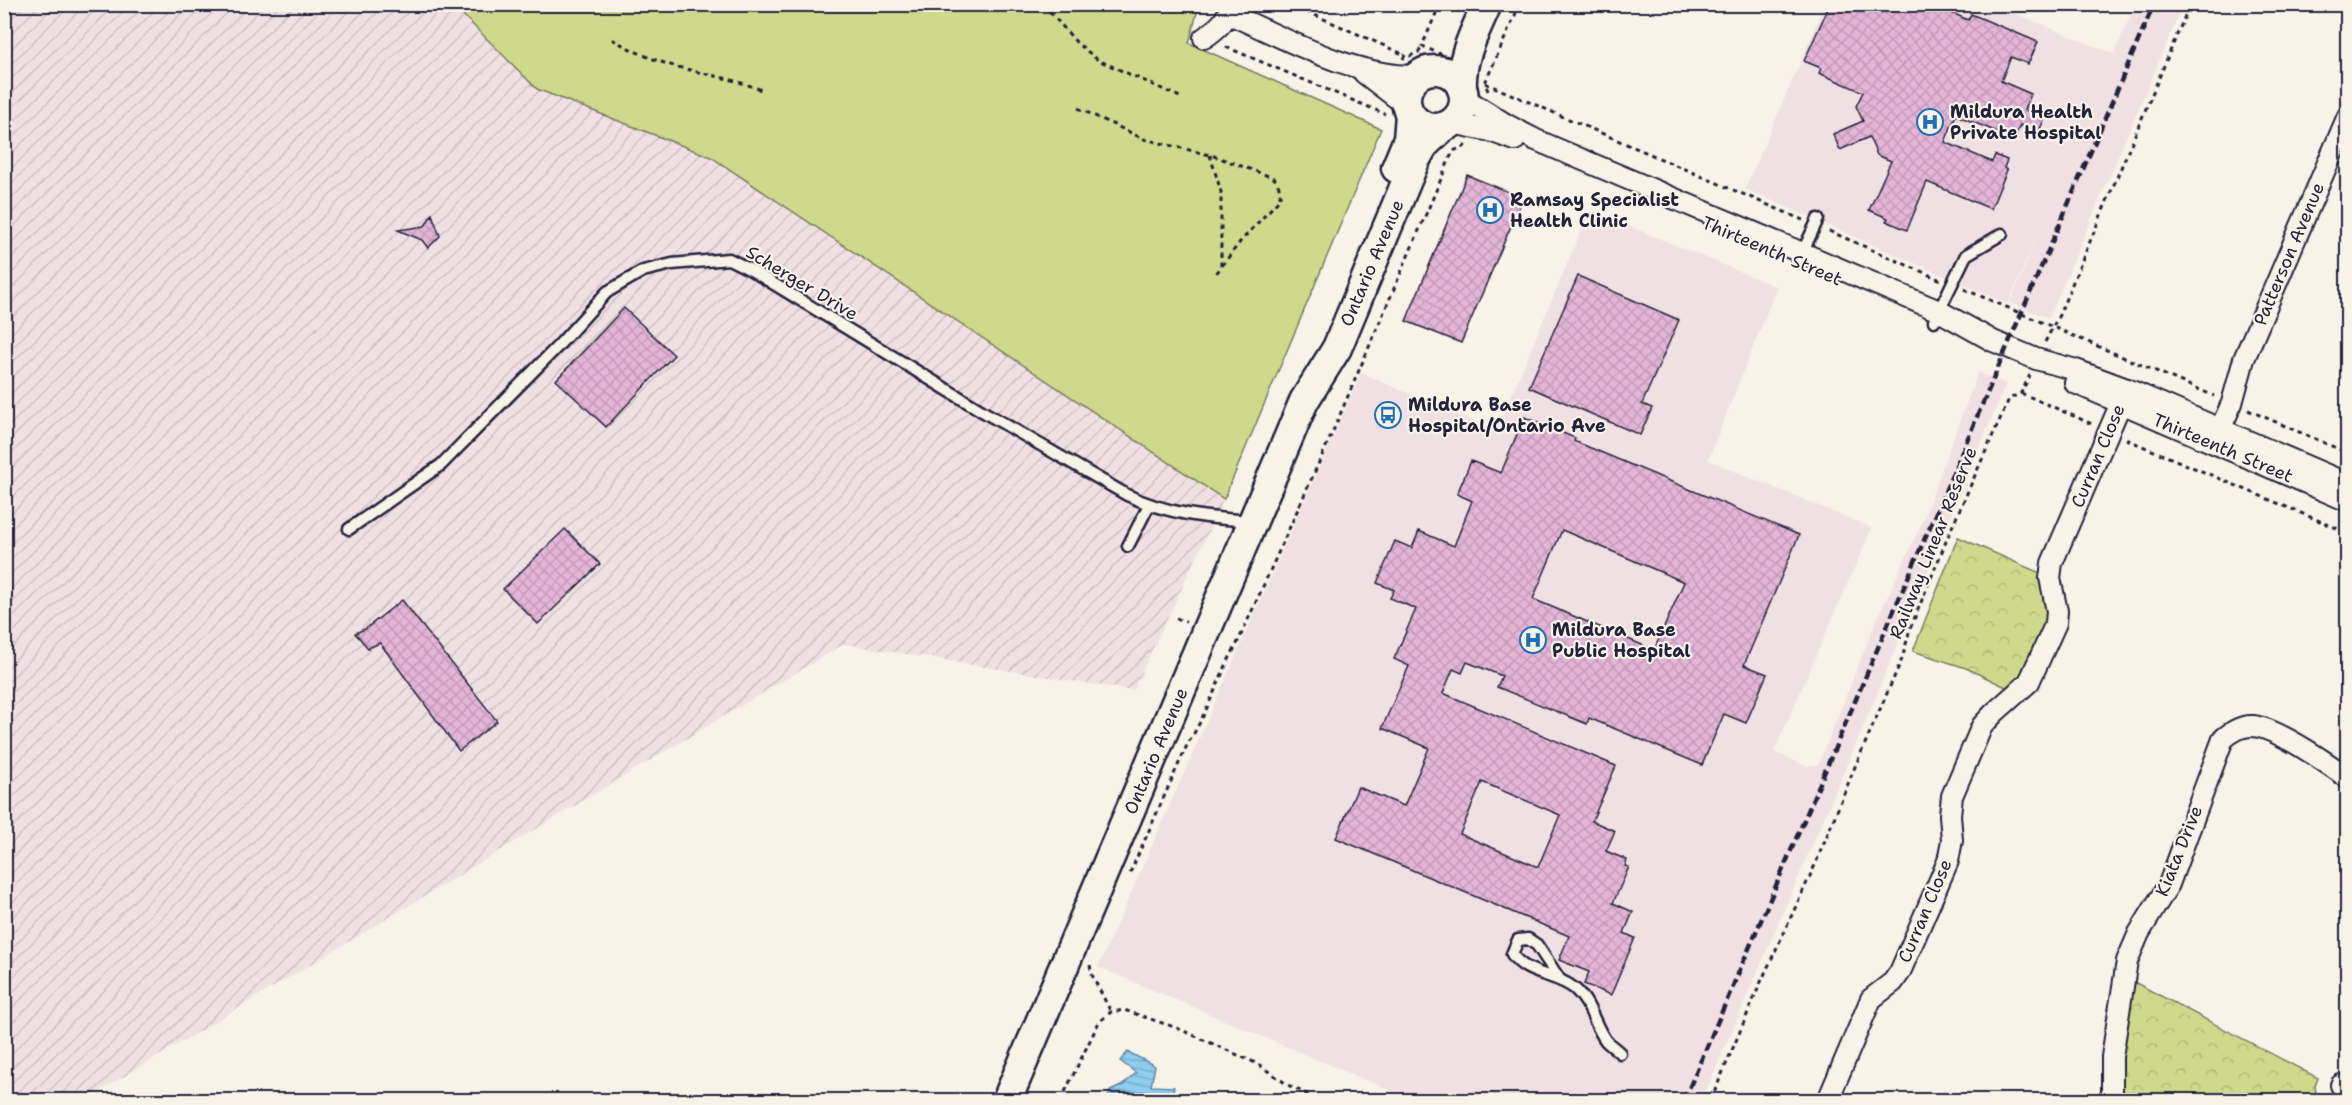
<svg xmlns="http://www.w3.org/2000/svg" width="2352" height="1105" font-family="'Shantell Sans',sans-serif">
	<defs>
		<pattern id="industrial-furrows" width="10" height="10" patternUnits="userSpaceOnUse" patternTransform="scale(1.5)"><rect width="10" height="10" fill="#f1e0e3"/><path d="M-1 1l2-2M0 10L10 0M9 11l2-2" fill="none" stroke="#cec0c4"/></pattern>
		<pattern id="forest-crowns" width="20" height="18" patternUnits="userSpaceOnUse" patternTransform="scale(1.5)"><rect width="20" height="18" fill="#cfd98c"/><path d="M2 6a3 3 0 1 1 6 0M12 15a3 3 0 1 1 6 0" fill="none" stroke="#b1ba7a"/></pattern>
		<pattern id="water-rules" width="6" height="5" patternUnits="userSpaceOnUse" patternTransform="scale(1.5)"><rect width="6" height="5" fill="#8ecdef"/><path d="M0 2.5h6" fill="none" stroke="#7ab0ce"/></pattern>
		<pattern id="building-cross-hatch" width="8" height="8" patternUnits="userSpaceOnUse" patternTransform="scale(1.5)"><rect width="8" height="8" fill="#e3b5d7"/><path d="M0 0l8 8M0 8l8-8" fill="none" stroke="#c29bb9"/></pattern>
	</defs>
	<rect width="100%" height="100%" fill="#f7f3e8"/>
	<filter id="ink" filterUnits="userSpaceOnUse"><feTurbulence type="fractalNoise" baseFrequency=".0167" numOctaves="2"/><feDisplacementMap in="SourceGraphic" scale="12" xChannelSelector="R" yChannelSelector="G"/><feConvolveMatrix kernelMatrix="1 2 1 2 8 2 1 2 1" color-interpolation-filters="sRGB"/></filter>
	<g filter="url(#ink)">
		<g fill="#f1e0e3">
			<path d="M1825 5H1995L2114 54 2135 5H2183L2049 318 2010 303 2042 224 2008 304 1745 189Z"/>
			<path d="M1590 210 1777 287 1708 460 1872 528 1774 752 1806 766 1818 765 1875 624 1922 522 1978 372 2006 384 1862 730 1702 1100H1413L1098 967 1361 373 1496 431Z"/>
		</g>
		<path fill="url(#industrial-furrows)" d="M5 5H453L537 89 711 157 1224 499 1133 691 844 644 85 1100H5Z"/>
		<path fill="#cfd98c" stroke="#787e64" stroke-width="1.5" d="M453 5H1199L1189 43 1381 129 1224 499 711 157 537 89Z"/>
		<g fill="url(#forest-crowns)" stroke="#787e64" stroke-width="1.5">
			<path d="M1958 537 2040 573 2048 616 2024 674 2010 689 1966 668 1913 651Z"/>
			<path d="M2134 982 2318 1078 2315 1086 2317 1100H2122C2119 1060 2126 1022 2134 982Z"/>
		</g>
		<path fill="url(#water-rules)" stroke="#6389a7" stroke-width="1.5" d="M1128 1052 1155 1066 1151 1086 1174 1087 1171 1100H1107L1110 1091 1123 1085 1136 1073 1120 1061Z"/>
		<g fill="url(#building-cross-hatch)" stroke="#22223b" stroke-width="1.5" fill-rule="evenodd">
			<path d="M1830 4H1932L1968 20 1971 14 2038 42 2028 64 2011 57 2001 81 2031 94 2025 110 2045 118 2038 133 2020 125 2014 139 1956 115 1945 142 1992 162 1995 155 2007 160 2004 168 2007 170 1991 209 1927 182 1907 230 1886 221 1888 218 1869 210 1891 161 1877 155 1869 137 1840 150 1833 134 1863 121 1856 106 1863 92 1819 73 1821 68 1804 61Z"/>
			<path d="M1467 175 1523 198 1461 343 1406 321Z"/>
			<path d="M432 214 440 236 428 248 422 240 398 230 425 226Z"/>
			<path d="M1578 276 1679 320 1642 404 1652 408 1640 435 1529 387Z"/>
			<path d="M624 308 674 355 606 427 556 380Z"/>
			<path d="M1524 417 1575 438 1574 441 1799 535 1744 665 1767 674 1746 723 1724 714 1702 765 1589 718 1587 724 1497 687 1502 676 1467 662 1462 673 1453 669 1443 693 1616 766 1592 821 1615 831 1606 851 1627 860 1625 866 1629 867 1613 903 1633 912 1624 933 1635 938 1611 995 1584 984 1589 972 1559 960 1569 936 1336 838 1358 787 1404 806 1429 748 1382 728 1409 666 1394 659 1416 609 1390 598 1394 590 1377 583 1395 541 1412 548 1419 531 1454 546 1472 501 1457 494 1471 461 1501 473ZM1562 530 1684 582 1654 650 1533 599ZM1482 782 1560 815 1538 867 1460 834Z"/>
			<path d="M565 529 600 564 538 624 503 589Z"/>
			<path d="M402 600 497 721 459 751 380 643 368 648 355 633 365 629Z"/>
		</g>
		<g fill="none" stroke-linecap="round" stroke-linejoin="round">
			<defs>
				<g id="lane">
					<path d="M1798 262 1818 219"/>
					<path d="M1934 321 1966 255 2002 234"/>
					<path d="M349 529 441 465 558 346 607 292 643 271 672 264 729 259 751 270 982 411 1127 495C1167 514 1207 518 1251 521"/>
					<path d="M1128 546 1149 505"/>
					<path d="M1560 980 1537 945 1528 939 1518 940 1512 954C1526 976 1556 973 1575 989 1591 1003 1594 1025 1606 1041 1610 1045 1616 1049 1620 1053"/>
				</g>
				<g id="street">
					<path d="M1229 14C1288 39 1352 77 1418 76"/>
					<path d="M1204 38C1217 29 1228 20 1231 4"/>
					<path d="M1364 73 1407 106"/>
					<path d="M1464 98 1507 125 1536 140 1939 311 1993 341 2036 359 2076 370 2127 389 2348 484"/>
					<path d="M1452 123 1490 131 1515 140"/>
					<path d="M2075 383 2348 501"/>
					<path d="M2214 443 2232 403 2244 359 2348 116"/>
					<path d="M2341 1085 2348 1089"/>
					<path d="M1828 1100 1871 999 1893 982 1900 972 1948 861 1952 840 1950 815 1952 796 1982 726 1994 713 2029 682 2056 623 2057 611 2050 578 2052 563 2127 389"/>
					<path d="M2112 1100V1057L2127 961 2139 933 2169 884 2223 739C2231 732 2241 725 2253 726 2277 728 2327 763 2348 778"/>
				</g>
				<g id="secondary">
					<circle cx="1435" cy="99" r="29"/>
					<path d="M1462 89C1460 58 1475 32 1487 4"/>
					<path d="M1396 168 1408 139 1410 114"/>
					<path d="M1007 1100 1304 401 1337 348 1415 161 1424 145 1443 127"/>
				</g>
			</defs>
			<use href="#lane" stroke="#22223b" stroke-width="15"/>
			<use href="#street" stroke="#22223b" stroke-width="24"/>
			<use href="#secondary" stroke="#22223b" stroke-width="33"/>
			<g stroke="#22223b" stroke-width="3" stroke-dasharray="4.5 4.5" stroke-linecap="butt">
				<path d="M1290 4 1405 55"/>
				<path d="M1440 4 1422 46 1443 55"/>
				<path d="M1050 12 1076 42 1098 60 1180 97"/>
				<path d="M612 39C636 53 662 64 690 70 714 76 738 80 761 90"/>
				<path d="M1226 47 1385 114"/>
				<path d="M1403 59 1405 55 1410 56 1419 52 1422 46"/>
				<path d="M1485 83 1803 220"/>
				<path d="M1488 91 1485 83 1520 4"/>
				<path d="M1078 108 1144 139 1214 156 1274 178C1279 186 1282 191 1279 200L1240 242 1215 275"/>
				<path d="M1210 155 1221 192V266"/>
				<path d="M1829 231 1941 280"/>
				<path d="M1964 289 2214 396"/>
				<path d="M2045 342 2059 315 2190 4"/>
				<path d="M2021 393 2092 424"/>
				<path d="M2248 410 2348 453"/>
				<path d="M2126 439 2348 533"/>
				<path d="M1176 618 1186 622"/>
				<path d="M1130 873 1188 743C1208 712 1219 676 1237 644L1330 438 1453 151 1464 147 1466 144"/>
				<path d="M1090 965 1092 975 1111 1012"/>
				<path d="M1061 1100 1099 1022 1111 1012 1124 1010 1177 1028 1258 1064 1288 1085 1319 1100"/>
				<path d="M1711 1100 1760 984 1815 865 1854 769 1902 659 1910 629 1952 527 2009 399 2021 393 2030 375"/>
			</g>
			<use href="#lane" stroke="#f7f3e8" stroke-width="10"/>
			<use href="#street" stroke="#f7f3e8" stroke-width="20"/>
			<use href="#secondary" stroke="#f7f3e8" stroke-width="28"/>
			<path stroke="#22223b" stroke-width="4.5" stroke-dasharray="9 4.5" stroke-linecap="butt" d="M1684 1100 2154 4"/>
		</g>
	</g>
	<defs>
		<symbol id="hospital-ring" viewBox="-11 -11 22 22"><circle r="9.5" fill="#f7f3e8" stroke="#1f6fb2" stroke-width="1.5"/><path d="M-5-5h3v3.5h4V-5h3V5h-3V1.5h-4V5h-3Z" fill="#1f6fb2"/></symbol>
		<symbol id="bus-ring" viewBox="-11 -11 22 22"><circle r="9.5" fill="#f7f3e8" stroke="#1f6fb2" stroke-width="1.5"/><path d="M-5-6H5V4H4V6H2V4H-2V6H-4V4H-5ZM-3.5-4V0h7V-4ZM-3.5 1.2v1.5H-2V1.2ZM2 1.2v1.5H3.5V1.2Z" fill="#1f6fb2"/></symbol>
	</defs>
	<g fill-rule="evenodd">
		<use href="#hospital-ring" x="1915" y="107" width="30" height="30"/>
		<use href="#hospital-ring" x="1475" y="195" width="30" height="30"/>
		<use href="#bus-ring" x="1373" y="400" width="30" height="30"/>
		<use href="#hospital-ring" x="1518" y="625" width="30" height="30"/>
	</g>
	<g text-anchor="middle" stroke-width="4.5" stroke-linejoin="round" paint-order="stroke">
		<g font-size="18" font-weight="bold" fill="#22223b" stroke="#f7f3e8" text-anchor="start">
			<text x="1950" y="118">Mildura Health<tspan x="1950" dy="21">Private Hospital</tspan></text>
			<text x="1510" y="206">Ramsay Specialist<tspan x="1510" dy="21">Health Clinic</tspan></text>
			<text x="1408" y="411">Mildura Base<tspan x="1408" dy="21">Hospital/Ontario Ave</tspan></text>
			<text x="1552" y="636">Mildura Base<tspan x="1552" dy="21">Public Hospital</tspan></text>
		</g>
		<g font-size="18" fill="#22223b" stroke="#f7f3e8">
			<text transform="translate(1772 251) rotate(23)" y="6">Thirteenth Street</text>
			<text transform="translate(2289 254) rotate(-67)" y="6">Patterson Avenue</text>
			<text transform="translate(1372 263) rotate(-67)" y="6">Ontario Avenue</text>
			<text transform="translate(802 283) rotate(31)" y="6">Scherger Drive</text>
			<text transform="translate(2223 448) rotate(23)" y="6">Thirteenth Street</text>
			<text transform="translate(2098 456) rotate(-67)" y="6">Curran Close</text>
			<text transform="translate(1933 543) rotate(-68)" y="6">Railway Linear Reserve</text>
			<text transform="translate(1156 751) rotate(-67)" y="6">Ontario Avenue</text>
			<text transform="translate(2179 851) rotate(-68)" y="6">Kiata Drive</text>
			<text transform="translate(1925 911) rotate(-67)" y="6">Curran Close</text>
		</g>
	</g>
	<rect width="2352" height="1105" fill="none" stroke="#f7f3e8" stroke-width="24"/>
	<rect x="12" y="12" width="2328" height="1081" fill="none" stroke="#22223b" stroke-width="2" filter="url(#ink)"/>
</svg>
